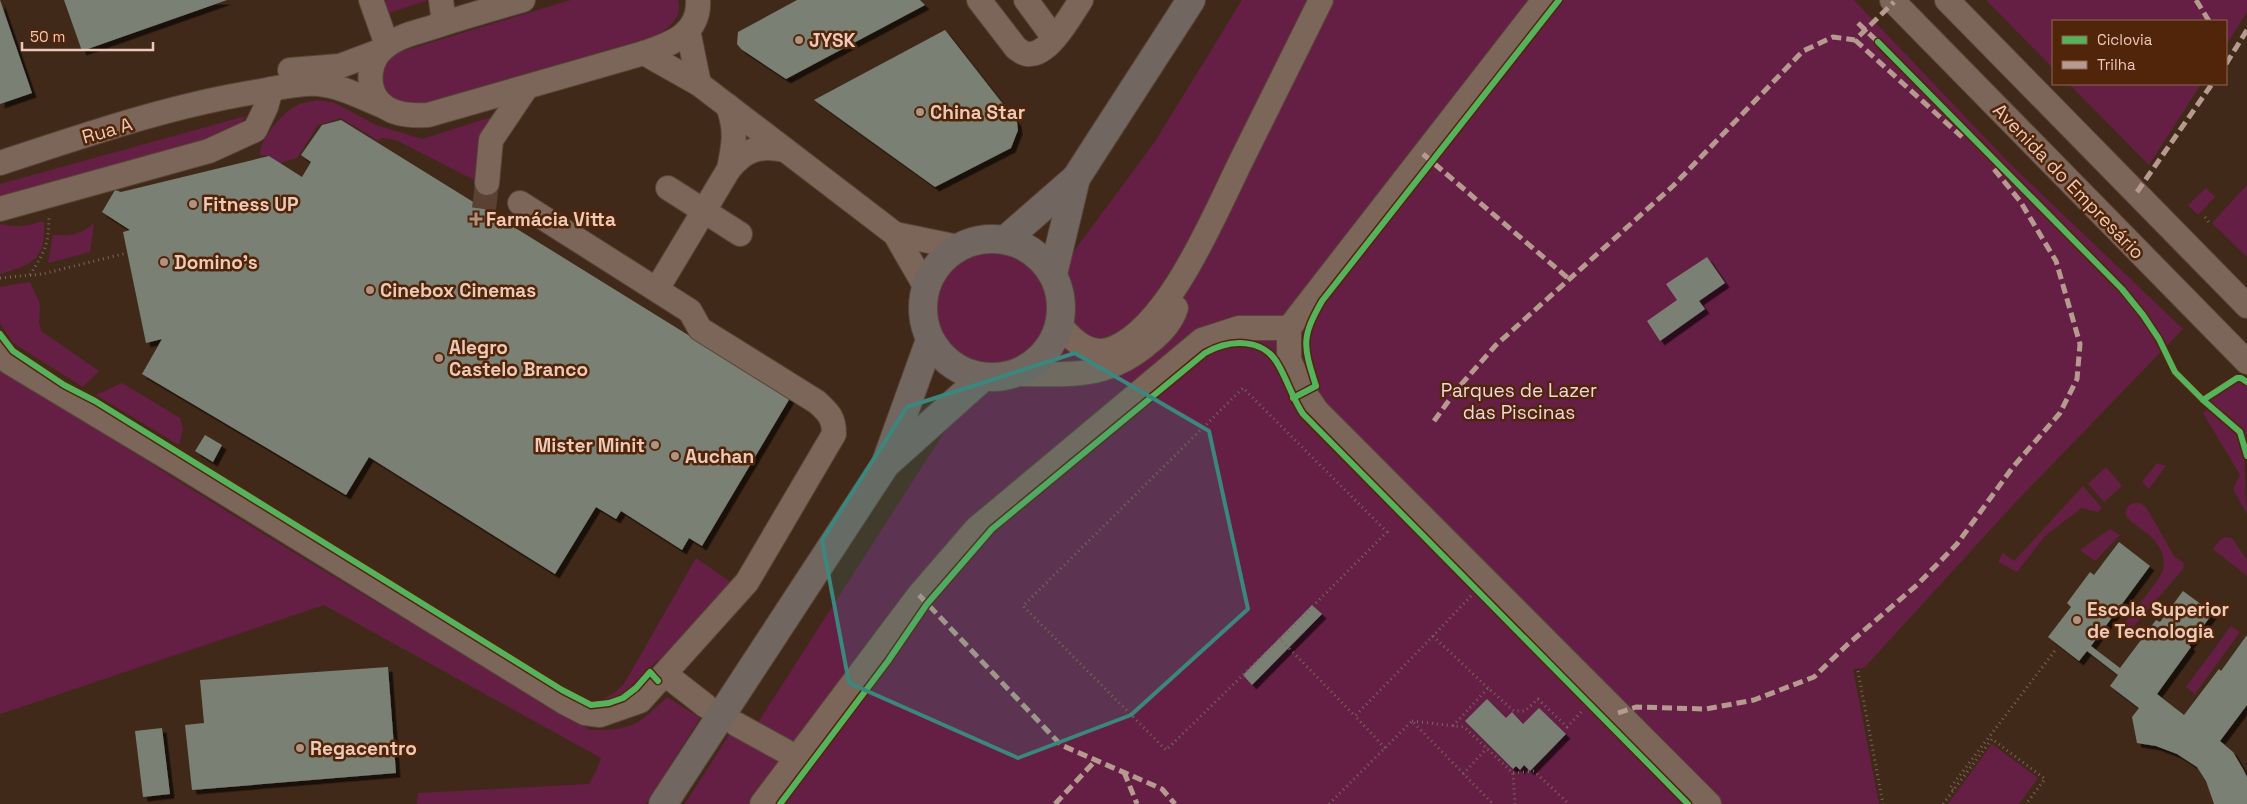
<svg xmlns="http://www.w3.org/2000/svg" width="2247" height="804" font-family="'Space Grotesk',sans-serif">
	<defs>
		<filter id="shadow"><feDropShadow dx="4.5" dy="4.5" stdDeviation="0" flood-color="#0009"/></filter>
	</defs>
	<rect width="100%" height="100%" fill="#41291a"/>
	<g fill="#651f45">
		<path d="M386 0H428L383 15Z"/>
		<path d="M571 0H678C683 18 669 27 656 36L416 105 395 102 384 90 379 76 383 64 396 53Z"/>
		<path d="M1242 0H1854L2008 162 2183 329 2013 505 1864 668 1853 669 1879 804H685L736 724 750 735 986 367C981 365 974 364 968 362 938 349 925 310 940 281 959 246 1008 242 1035 270 1039 275 1043 284 1046 289L1154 143Z"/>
		<path d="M1986 0H2247V12L2226 45V21H2053V68Z"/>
		<path d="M2069 84H2201L2149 165Z"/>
		<path d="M316 100 333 102 376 125 422 139 501 114 482 184 396 140 383 138 377 140 341 118 318 125 297 158 280 163 269 156 260 155C259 140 282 114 294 107 300 103 309 102 316 100Z"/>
		<path d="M246 116 236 130 211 141 0 197V184Z"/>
		<path d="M2247 185V257L2212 223Z"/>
		<path d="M2206 188 2215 197 2198 215 2188 205Z"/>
		<path d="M40 222H44C46 259 32 265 0 274V224C14 227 26 227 40 222Z"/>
		<path d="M94 223 90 252 48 263 53 235C71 236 81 235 94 223Z"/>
		<path d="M30 282 40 304 39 322 41 331 99 371 83 387 13 343 0 323V287Z"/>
		<path d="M0 365C192 495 392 611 590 730 632 730 637 726 667 697L700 718 646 804H417L418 793 589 784 596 771 601 758 324 605 0 714Z"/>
		<path d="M2240 381 2247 386V443L2242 428 2208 400Z"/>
		<path d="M122 383 180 418 183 429 179 445 96 395Z"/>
		<path d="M2207 410 2239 436 2244 452 2247 514 2233 489 2240 475 2203 413Z"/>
		<path d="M2157 463 2166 466 2149 489 2142 482Z"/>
		<path d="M2106 467 2122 486 2104 502 2088 484Z"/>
		<path d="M2083 486 2102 508 2098 512 2081 508 2044 537 2017 572 1998 562 2003 553 2014 561Z"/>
		<path d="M2134 503H2140L2146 507 2174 556 2184 563 2183 569 2127 634H2124L2120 630 2122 627C2129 617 2161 578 2163 570 2166 558 2161 547 2153 539 2145 529 2131 525 2125 514L2128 506Z"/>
		<path d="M2110 529 2120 535 2095 561 2080 550Z"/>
		<path d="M2225 537 2232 538 2247 560V576L2213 549 2219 541Z"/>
		<path d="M696 558 735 585 664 663 658 660 621 696 601 700 614 693 624 684Z"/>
		<path d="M2231 626 2240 632 2195 694 2186 687Z"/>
		<path d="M1992 744 2038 778 2019 804H1948Z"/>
	</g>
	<g fill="#7a8073" filter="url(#shadow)">
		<path d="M0 0 32 93 0 104Z"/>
		<path d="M64 0H227L82 51Z"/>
		<path d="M797 0H920L925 5 786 79 741 49 737 44 738 32Z"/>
		<path d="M945 30 1017 122 1018 130 1011 148 935 187 814 100Z"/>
		<path d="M341 120 790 398 702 546 689 538 682 550 621 511 616 519 596 507 555 574 369 457 346 495 142 374 162 339 146 343 123 232 130 230 102 212 115 190 121 192 269 156 302 177 311 162 301 155 322 125Z"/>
		<path d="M1707 257 1725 283 1699 301 1705 309 1660 341 1647 321 1677 300 1666 284Z"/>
		<path d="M205 435 222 445 213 462 195 451Z"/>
		<path d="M2119 542 2150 566 2091 646 2120 668 2156 620 2160 622 2183 591 2213 613 2189 645 2191 647 2157 694 2184 715 2219 669 2221 671 2247 635V705L2220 741 2233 752 2243 769 2247 777V804H2214L2206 781 2197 767 2177 754 2156 746 2137 743 2132 717 2139 708 2110 686 2118 675 2087 651 2079 661 2048 637 2071 607 2067 603 2090 572 2094 575Z"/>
		<path d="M1312 605 1322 614 1252 685 1243 675Z"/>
		<path d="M388 667 396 773 192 790 185 725 204 723 200 680Z"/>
		<path d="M1487 699 1506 718 1512 712 1523 724 1539 708 1566 734 1530 771 1524 765 1520 770 1516 766 1513 769 1465 721Z"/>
		<path d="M162 728 170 794 143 797 135 731Z"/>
	</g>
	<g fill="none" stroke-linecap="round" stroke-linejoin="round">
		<path stroke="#5b4132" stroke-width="24" stroke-dasharray="24 12" stroke-linecap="butt" d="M484 209 487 183"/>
		<defs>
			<g id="minor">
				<path d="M371 0 387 45"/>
				<path d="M441 0 444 23"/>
				<path d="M523 0C491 9 459 18 427 29 413 33 397 37 385 47 370 58 366 82 376 98 388 115 409 116 428 115L644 53C671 44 700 34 698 0"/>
				<path d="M979 0 1016 48C1020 51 1025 55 1030 54 1050 54 1071 15 1081 0"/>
				<path d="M1026 0 1054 38"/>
				<path d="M1892 0 2247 362"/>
				<path d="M1947 0 2247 306"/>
				<path d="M688 30 699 84"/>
				<path d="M644 53 699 84 895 234 925 286"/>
				<path d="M290 70 340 66 380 51"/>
				<path d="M728 106C737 131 734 144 729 169"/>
				<path d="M0 163C83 136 168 106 255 92 276 89 297 82 319 84 341 86 363 98 383 106"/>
				<path d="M487 183 491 140 526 88"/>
				<path d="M668 188 740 234"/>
				<path d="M0 209 209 151 255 130 266 107 271 89"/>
				<path d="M895 234 958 247"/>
				<path d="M657 289 729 169C746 149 759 145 785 150"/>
				<path d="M1060 325C1073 341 1091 358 1114 348 1172 323 1217 208 1245 153 1270 102 1296 51 1321 0"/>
				<path d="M1289 328V360L1304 392 1317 411 1709 804"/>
				<path d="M0 352 9 362 180 465 564 702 585 713 600 715 640 701 747 582 834 434C834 418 829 413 817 402L700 329 690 311 520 203"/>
				<path d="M1016 374C1071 374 1106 380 1150 342 1160 334 1172 321 1176 308"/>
				<path d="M665 674 706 706"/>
				<path d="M736 724 796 757"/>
				<path d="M762 804 919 595 976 529 1202 340 1239 328H1289L1544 0"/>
			</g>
			<g id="major">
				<circle cx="992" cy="308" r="69"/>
				<path d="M1005 240 1076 178 1191 0"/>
				<path d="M1053 274 1076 178"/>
				<path d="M888 462 983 377"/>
				<path d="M663 804 885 465 930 340"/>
			</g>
		</defs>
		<use href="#minor" stroke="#594538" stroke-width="26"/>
		<use href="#major" stroke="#594538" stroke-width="30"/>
		<g stroke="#7a665b" stroke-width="3" stroke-dasharray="1 4" stroke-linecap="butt">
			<path d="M2205 217 2210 224"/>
			<path d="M30 275C45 251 49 244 49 216"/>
			<path d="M0 278 42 274 127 253"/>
			<path d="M1471 596 1433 636 1488 688"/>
			<path d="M1280 639 1166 750 1023 606 1243 388 1387 532 1280 639 1355 716"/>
			<path d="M1858 671 1883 804"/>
			<path d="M1412 721 1464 727 1513 773 1515 804"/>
			<path d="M1453 726 1488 688 1514 711H1525L1538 699 1567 727 1583 710"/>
			<path d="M1385 748 1355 716 1433 636"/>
			<path d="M1513 773 1534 771 1569 804"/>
			<path d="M1463 774 1487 748"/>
			<path d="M1953 790 1950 788 2057 648"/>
			<path d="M1329 804 1412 721 1493 804"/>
			<path d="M1943 804 1992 739 2045 779 2026 804"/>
		</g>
		<use href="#minor" stroke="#7c6559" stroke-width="24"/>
		<use href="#major" stroke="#716660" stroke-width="28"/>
		<g stroke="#b69a8f" stroke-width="5" stroke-dasharray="10 5" stroke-linecap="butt">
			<path d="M2196 0 2209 21"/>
			<path d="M1858 23 1878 42"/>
			<path d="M1855 40 1962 137"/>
			<path d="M2226 64 2247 30"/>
			<path d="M1423 154 1569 279"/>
			<path d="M2137 192 2212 84"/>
			<path d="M1434 421 1458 388 1496 345 1673 186 1803 51 1833 37 1855 40 1894 2"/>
			<path d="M919 595 1061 745 1162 789 1175 804"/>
			<path d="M1618 713 1636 707 1706 709 1754 700 1814 677 1847 645 1917 585 1957 544 2013 467 2060 413 2077 379 2080 344 2056 261 2020 201 1994 169"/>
			<path d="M1124 772 1137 804"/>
			<path d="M1055 804 1096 760"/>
		</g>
		<defs>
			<g id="cycleway">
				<path d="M1878 42 2122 289 2143 315 2159 339 2175 372 2203 400 2237 378H2241L2247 382"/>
				<path d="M0 334 13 351 64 385 95 401 562 690 591 705 609 703 623 698 636 688 650 672 658 681"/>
				<path d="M1293 398 1316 386C1303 345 1301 338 1322 301L1559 0"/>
				<path d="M2203 400 2240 432 2247 456"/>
				<path d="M780 804 888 661 927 604 992 529 1205 353C1230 339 1264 337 1279 366 1288 382 1293 399 1303 414L1688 804"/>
			</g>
		</defs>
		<use href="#cycleway" stroke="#51250a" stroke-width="9"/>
		<use href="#cycleway" stroke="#56b35d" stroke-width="6"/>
	</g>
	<path fill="#3b877d" fill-opacity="0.2" stroke="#3b877d" stroke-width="4" stroke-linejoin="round" d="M1075 353 1209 431 1248 609 1131 715 1018 758 849 683 822 540 907 407Z"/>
	<g fill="#b19281" stroke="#51250a" stroke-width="2">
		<circle cx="799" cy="40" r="5"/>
		<circle cx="920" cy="112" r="5"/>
		<circle cx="193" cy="204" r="5"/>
		<path d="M473.5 211.5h5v5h5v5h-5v5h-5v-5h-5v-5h5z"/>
		<circle cx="164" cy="262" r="5"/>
		<circle cx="370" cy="290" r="5"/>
		<circle cx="439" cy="358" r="5"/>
		<circle cx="655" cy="445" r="5"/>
		<circle cx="675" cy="456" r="5"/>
		<circle cx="2077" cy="620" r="5"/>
		<circle cx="300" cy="748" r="5"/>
	</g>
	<g text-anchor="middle" stroke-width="5" stroke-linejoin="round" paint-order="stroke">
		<g font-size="19" font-weight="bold" fill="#edcab8" stroke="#51250a" text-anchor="start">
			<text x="809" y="47">JYSK</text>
			<text x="930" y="119">China Star</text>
			<text x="203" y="211">Fitness UP</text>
			<text x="486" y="226">Farmácia Vitta</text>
			<text x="174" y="269">Domino's</text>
			<text x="380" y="297">Cinebox Cinemas</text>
			<text x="449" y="354">Alegro<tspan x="449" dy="22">Castelo Branco</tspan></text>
			<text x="645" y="452" text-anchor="end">Mister Minit</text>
			<text x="685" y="463">Auchan</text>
			<text x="2087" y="616">Escola Superior<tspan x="2087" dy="22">de Tecnologia</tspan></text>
			<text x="310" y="755">Regacentro</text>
		</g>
		<g font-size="19" fill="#edcab8" stroke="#51250a">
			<text transform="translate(107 130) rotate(-16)" y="7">Rua A</text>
			<text transform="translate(2069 181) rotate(46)" y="7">Avenida do Empresário</text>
		</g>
		<g font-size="19" fill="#efd5e1" stroke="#51250a">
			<text x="1519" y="397">Parques de Lazer<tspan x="1519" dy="22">das Piscinas</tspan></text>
		</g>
	</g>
	<rect x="2052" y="20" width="175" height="65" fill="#51250a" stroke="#8f6750"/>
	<rect x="2062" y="36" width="25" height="8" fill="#56b35d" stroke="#8f6750"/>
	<text x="2097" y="45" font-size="15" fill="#edcab8">Ciclovia</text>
	<rect x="2062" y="61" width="25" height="8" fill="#b69a8f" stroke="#8f6750"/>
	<text x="2097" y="70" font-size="15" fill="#edcab8">Trilha</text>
	<path d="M22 42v8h131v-8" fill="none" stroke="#edcab8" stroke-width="2.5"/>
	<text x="30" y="42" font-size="15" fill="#edcab8" stroke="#51250a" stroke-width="4" paint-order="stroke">50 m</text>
</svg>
